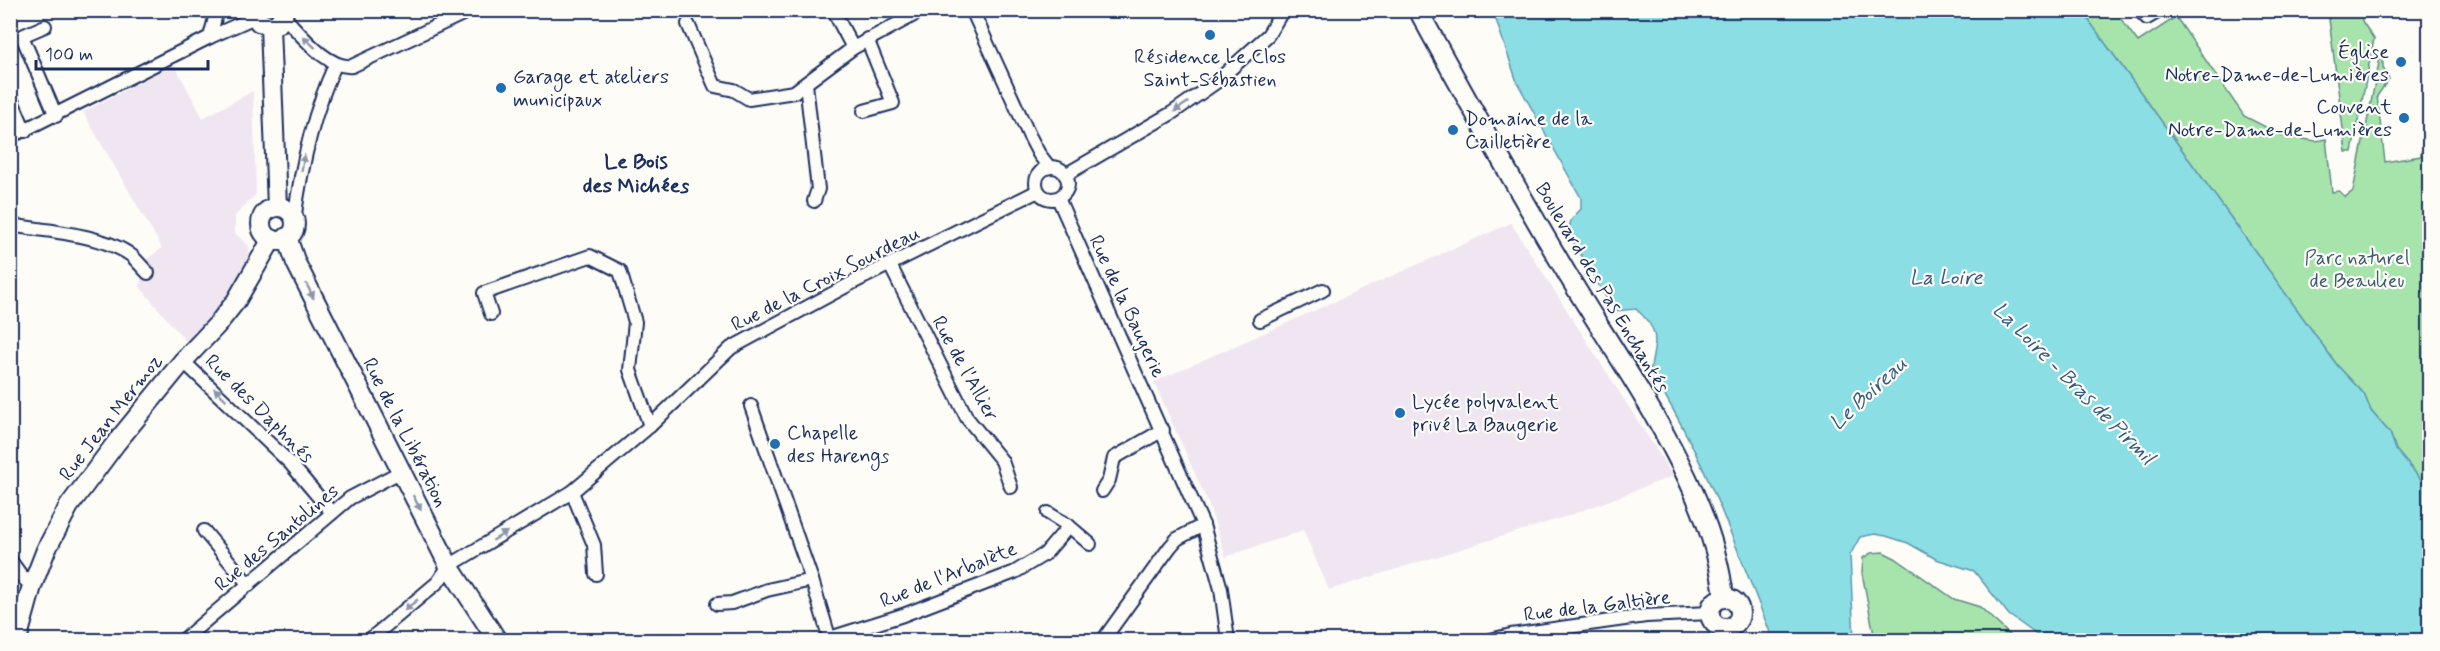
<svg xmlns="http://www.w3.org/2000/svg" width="2440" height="651" font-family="Mynerve,sans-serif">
	<rect width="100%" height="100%" fill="#fdfcf7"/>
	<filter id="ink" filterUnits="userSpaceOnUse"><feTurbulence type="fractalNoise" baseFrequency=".0167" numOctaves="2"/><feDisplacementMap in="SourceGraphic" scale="12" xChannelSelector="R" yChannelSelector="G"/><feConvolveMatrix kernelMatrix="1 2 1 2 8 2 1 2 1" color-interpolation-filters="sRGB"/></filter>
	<g filter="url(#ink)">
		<g fill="#f0e6f1">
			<path d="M174 64 203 118 253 91 256 194 235 216V233L249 246V261L226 298 188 344 140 287 143 262 162 248 83 112Z"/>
			<path d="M1511 223 1673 476 1568 516 1329 590 1303 530 1226 557 1208 503 1154 382Z"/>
		</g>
		<g fill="#a7e4ab" stroke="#618a84" stroke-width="1.5">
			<path d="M2082 11H2115L2138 42 2176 17 2244 116 2283 136 2316 141 2326 139 2332 192 2339 191 2345 197 2353 191 2380 58H2383V68L2389 79 2377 96 2385 162 2421 156V152L2429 151V489L2396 450 2390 433 2371 411 2364 394 2337 365Z"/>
			<path d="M2328 11H2361L2362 21 2374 39 2352 152H2346Z"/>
			<path d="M1883 552 1895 558 1954 599 1980 607 2015 640H1875L1862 573 1863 558 1871 553Z"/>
		</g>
		<path fill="#8cdee5" stroke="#5f98af" stroke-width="1.5" d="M1493 11H2082L2337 365 2364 394 2371 411 2390 433 2396 450 2429 489V640H2044L2009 615 1974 571 1936 559 1908 543 1886 536 1875 534 1860 537 1850 555 1854 640H1773C1737 549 1703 453 1650 371 1656 340 1661 331 1636 309L1614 311 1569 235C1568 222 1572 218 1581 209V198L1517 82Z"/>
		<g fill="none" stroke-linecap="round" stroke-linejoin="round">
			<defs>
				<g id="street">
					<path d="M833 10 853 48"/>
					<path d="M972 10 1029 135 1039 154 1049 167"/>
					<path d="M2139 10 2147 18 2161 10"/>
					<path d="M284 17C301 34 327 69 352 66L471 10"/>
					<path d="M688 24 715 86 734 90 749 99 794 92 853 48 923 10"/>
					<path d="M45 26 22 36 56 116"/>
					<path d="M210 37 217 10"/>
					<path d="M806 84 818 189 814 201"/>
					<path d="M10 96 25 131"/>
					<path d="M864 111 893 103 867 39"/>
					<path d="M10 137 210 37 255 17"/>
					<circle cx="1052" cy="183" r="16"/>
					<path d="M1065 175 1172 113 1215 83 1268 35 1283 10"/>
					<path d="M1058 198 1203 525 1221 589 1228 640"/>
					<path d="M294 221C301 167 312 115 335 65"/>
					<path d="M10 225C46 231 103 234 132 256 137 261 143 268 148 273"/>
					<path d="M890 265 967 418 1002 461 1011 487"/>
					<path d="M491 314 484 293 590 256 620 271 635 322 630 370 650 426"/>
					<path d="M1260 320 1323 290"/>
					<path d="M183 361 290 463 332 513"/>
					<path d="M751 406 812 580 830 640"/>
					<path d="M1102 491 1109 480 1114 458 1163 430"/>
					<path d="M572 492 594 545 596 574"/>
					<path d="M1048 513 1069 526"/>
					<path d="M204 531 249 585"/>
					<path d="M10 560 23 578 32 586"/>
					<path d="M717 604 732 603 767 590 812 580"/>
					<path d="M830 638 903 615 1015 572 1045 554 1069 526 1090 544"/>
					<path d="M183 640 350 498 400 472"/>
					<path d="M369 640 438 582 449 566 572 492 650 426 731 348 854 282 1038 191"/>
					<path d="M1103 640 1170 547 1177 539 1203 525"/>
					<path d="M1490 640 1511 635 1646 616 1710 613"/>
				</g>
				<g id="secondary">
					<path d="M253 10 259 22 270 26 279 23 285 10"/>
					<path d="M1418 10C1466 98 1515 186 1566 272 1622 367 1713 487 1724 598"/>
					<path d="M270 26 277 207"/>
					<circle cx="278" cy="224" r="17"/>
					<path d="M287 237 296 263 449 566 497 640"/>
					<circle cx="1725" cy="613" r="15"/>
					<path d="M17 640 32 586 46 550 69 506 116 443 183 361 217 325 236 301 272 239"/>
				</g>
			</defs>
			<use href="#street" stroke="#1b2f5e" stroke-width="16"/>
			<use href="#secondary" stroke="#1b2f5e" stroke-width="22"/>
			<use href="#street" stroke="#fdfcf7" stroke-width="12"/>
			<use href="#secondary" stroke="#fdfcf7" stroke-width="18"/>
		</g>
		<defs><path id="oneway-solid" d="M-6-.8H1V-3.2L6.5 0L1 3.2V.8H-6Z" transform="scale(1.5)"/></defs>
		<g fill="#8c96aa">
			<use href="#oneway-solid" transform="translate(309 42) rotate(-137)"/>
			<use href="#oneway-solid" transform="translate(1181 107) rotate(146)"/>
			<use href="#oneway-solid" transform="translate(303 163) rotate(-80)"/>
			<use href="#oneway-solid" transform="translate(310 291) rotate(64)"/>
			<use href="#oneway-solid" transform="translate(220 394) rotate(-136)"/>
			<use href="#oneway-solid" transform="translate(417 503) rotate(62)"/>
			<use href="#oneway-solid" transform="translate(500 536) rotate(-32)"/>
			<use href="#oneway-solid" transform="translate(411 605) rotate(140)"/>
		</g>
	</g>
	<g fill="#1f6fb2" stroke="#fdfcf7" stroke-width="2">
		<circle cx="1210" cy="35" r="6"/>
		<circle cx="2401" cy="62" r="6"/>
		<circle cx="501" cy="88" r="6"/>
		<circle cx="2404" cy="118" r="6"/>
		<circle cx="1453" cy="130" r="6"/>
		<circle cx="1400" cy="413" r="6"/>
		<circle cx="775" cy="444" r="6"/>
	</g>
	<g text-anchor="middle" stroke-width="4.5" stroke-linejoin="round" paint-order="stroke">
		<g font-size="20" fill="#1b2f5e" stroke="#fdfcf7" text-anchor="start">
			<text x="2389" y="58" text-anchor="end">Église<tspan x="2389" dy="23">Notre-Dame-de-Lumières</tspan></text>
			<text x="1210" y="63" text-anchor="middle">Résidence Le Clos<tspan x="1210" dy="23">Saint-Sébastien</tspan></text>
			<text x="513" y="83">Garage et ateliers<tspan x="513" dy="23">municipaux</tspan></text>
			<text x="2392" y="113" text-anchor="end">Couvent<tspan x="2392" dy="23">Notre-Dame-de-Lumières</tspan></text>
			<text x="1465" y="125">Domaine de la<tspan x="1465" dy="23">Cailletière</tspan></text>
			<text x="1412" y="408">Lycée polyvalent<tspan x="1412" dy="23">privé La Baugerie</tspan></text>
			<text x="787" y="439">Chapelle<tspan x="787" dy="23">des Harengs</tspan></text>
		</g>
		<g font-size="20" fill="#3e5c71" stroke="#fdfcf7">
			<text x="2357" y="264">Parc naturel<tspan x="2357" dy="23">de Beaulieu</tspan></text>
		</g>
		<g font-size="20" fill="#1b2f5e" stroke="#fdfcf7">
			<text transform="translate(825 278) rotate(-27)" y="7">Rue de la Croix Sourdeau</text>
			<text transform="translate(1603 287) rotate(59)" y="7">Boulevard des Pas Enchantés</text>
			<text transform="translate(1128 306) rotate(65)" y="7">Rue de la Baugerie</text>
			<text transform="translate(966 368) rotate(61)" y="7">Rue de l'Allier</text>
			<text transform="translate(260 408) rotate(45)" y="7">Rue des Daphnés</text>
			<text transform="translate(110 417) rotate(-52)" y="7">Rue Jean Mermoz</text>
			<text transform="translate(406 432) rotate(63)" y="7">Rue de la Libération</text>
			<text transform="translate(276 537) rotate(-40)" y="7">Rue des Santolines</text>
			<text transform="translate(948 574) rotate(-22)" y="7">Rue de l'Arbalète</text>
			<text transform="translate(1597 605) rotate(-7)" y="7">Rue de la Galtière</text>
		</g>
		<g font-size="21" font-weight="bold" fill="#1b2f5e" stroke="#fdfcf7">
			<text x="636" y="168">Le Bois<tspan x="636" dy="24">des Michées</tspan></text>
		</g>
		<g font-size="21" font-style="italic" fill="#375b80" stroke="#fdfcf7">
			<text x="1946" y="284">La Loire</text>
			<text transform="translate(2074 383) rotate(45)" y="7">La Loire - Bras de Pirmil</text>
			<text transform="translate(1868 393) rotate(-43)" y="7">Le Boireau</text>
		</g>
	</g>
	<rect width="2440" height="651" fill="none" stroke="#fdfcf7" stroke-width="36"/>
	<rect x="18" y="18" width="2404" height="615" fill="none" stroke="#1b2f5e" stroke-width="2" filter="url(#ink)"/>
	<path d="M36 60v9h172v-9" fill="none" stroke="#1b2f5e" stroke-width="3"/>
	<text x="45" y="60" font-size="18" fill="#1b2f5e" stroke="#fdfcf7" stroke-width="4.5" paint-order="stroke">100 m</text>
</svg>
